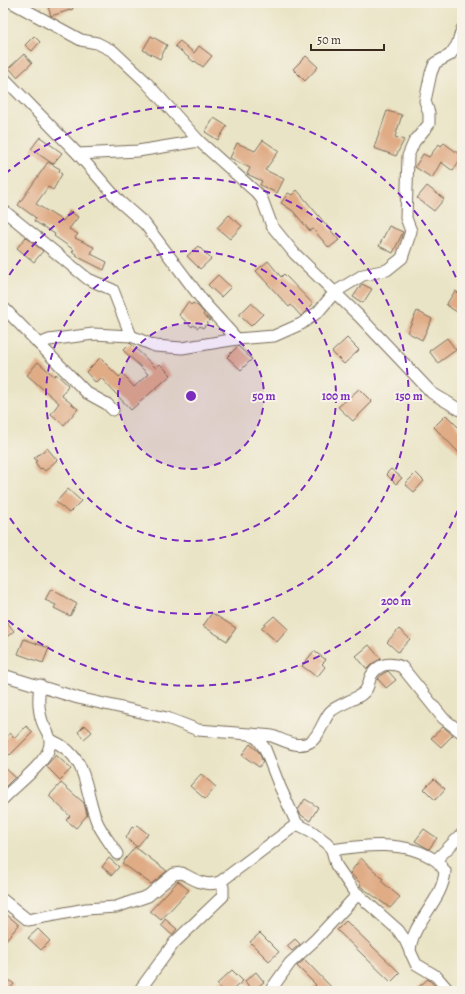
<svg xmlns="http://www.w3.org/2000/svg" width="465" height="994" font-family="Alegreya,serif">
	<rect width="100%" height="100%" fill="#f7f3e8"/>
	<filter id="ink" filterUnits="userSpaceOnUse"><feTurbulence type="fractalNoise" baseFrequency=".025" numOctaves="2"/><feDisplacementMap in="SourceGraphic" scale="8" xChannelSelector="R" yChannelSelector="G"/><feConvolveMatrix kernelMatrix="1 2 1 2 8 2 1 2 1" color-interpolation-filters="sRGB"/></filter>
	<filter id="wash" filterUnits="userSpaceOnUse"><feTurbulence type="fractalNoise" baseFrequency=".012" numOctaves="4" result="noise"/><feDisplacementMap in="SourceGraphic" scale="16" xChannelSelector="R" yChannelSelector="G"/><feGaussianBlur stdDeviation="0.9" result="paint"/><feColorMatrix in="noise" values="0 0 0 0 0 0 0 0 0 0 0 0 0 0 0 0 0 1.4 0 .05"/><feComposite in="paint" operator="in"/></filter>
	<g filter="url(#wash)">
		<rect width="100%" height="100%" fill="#eae4c6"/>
		<g id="blocks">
			<g fill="#e0ac86">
				<path d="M47 3H71L73 9 51 16Z"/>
				<path d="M34 36 40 42 32 51 25 45Z"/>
				<path d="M151 36 167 45 160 59 143 50Z"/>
				<path d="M180 41 194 53 199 46 212 56 203 67 195 61 194 62 175 46Z"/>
				<path d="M24 54 32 63 17 77 9 68Z"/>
				<path d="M306 56 318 67 305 81 293 69Z"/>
				<path d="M387 111 402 115 395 137 404 140 396 156 374 148Z"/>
				<path d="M214 118 227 126 218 140 205 132Z"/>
				<path d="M40 137 62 153 53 164 31 149Z"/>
				<path d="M263 140 279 151 265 170 284 179 277 193 260 185 262 181 247 174 250 168 230 158 237 143 255 151Z"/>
				<path d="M444 143 462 156 453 171 441 162 432 178 415 167 423 154 429 157 439 144 441 146Z"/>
				<path d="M48 162 60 169 59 172 62 174 53 190 48 187 36 204 63 221 70 211 78 217 69 229 78 234 75 238 94 247 91 254 107 262 104 270 76 256 77 254 72 252 74 250 54 236 55 234 34 221 36 218 18 205Z"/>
				<path d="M427 186 444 199 434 211 417 198Z"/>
				<path d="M297 190 339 240 329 248 313 229 310 231 293 211 281 203 288 193 292 195Z"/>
				<path d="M229 215 242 226 230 239 217 228Z"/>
				<path d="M389 226 403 232 393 253 379 246Z"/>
				<path d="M26 237 43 251 34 262 17 248Z"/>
				<path d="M198 246 211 259 200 269 187 256Z"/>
				<path d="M268 261 281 277 284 274 313 304 301 316 291 305 289 307 256 271Z"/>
				<path d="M218 275 231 287 221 297 208 285Z"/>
				<path d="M362 284 372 289 363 303 353 297Z"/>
				<path d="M455 291 462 295V304L457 312 446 305Z"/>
				<path d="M188 302 191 305 193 303 199 307 204 313 203 315 210 320 203 328 200 326 198 328 193 325 192 327 179 315Z"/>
				<path d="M251 303 263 314 251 326 239 315Z"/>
				<path d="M417 311 432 319 422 340 407 332Z"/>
				<path d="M347 338 359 350 344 364 332 352Z"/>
				<path d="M447 338 456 350 438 363 429 351Z"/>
				<path d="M130 343 156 368 160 364 171 375 131 410 101 378 96 383 86 372 100 358 119 377 123 374 134 387 148 374 123 350Z"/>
				<path d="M238 346 252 359 241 370 227 357Z"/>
				<path d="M38 362 54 376 56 374 68 385 62 396 78 409 64 425 51 414 59 403 27 375Z"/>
				<path d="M359 389 372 402 353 421 338 407Z"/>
				<path d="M446 415 462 431V456L434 427Z"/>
				<path d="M47 448 57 460 45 471 42 468 40 469 35 462 37 461 34 458Z"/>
				<path d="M391 469 402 478 396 484 386 474Z"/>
				<path d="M416 473 424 481 414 492 405 484Z"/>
				<path d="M68 489 81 501 69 513 56 502Z"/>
				<path d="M51 589 77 604 70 616 54 608 56 605 45 600Z"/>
				<path d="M212 613 236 628 227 641 203 626Z"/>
				<path d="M274 616 288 629 277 642 261 628Z"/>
				<path d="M3 617 14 631 3 640Z"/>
				<path d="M399 629 410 639 398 652 387 642Z"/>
				<path d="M24 639 49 648 43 663 18 654Z"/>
				<path d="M369 645 381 659 373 663 367 669 356 656Z"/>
				<path d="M314 651 326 660 322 664 325 667 317 677 302 666Z"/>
				<path d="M388 671 396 680 386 688 378 679 382 674Z"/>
				<path d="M85 725 92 732 84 739 78 732Z"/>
				<path d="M26 726 33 732 10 755 3 749V741L10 733 15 738Z"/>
				<path d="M443 727 453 735 441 747 431 738Z"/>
				<path d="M250 744 259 752 263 762 259 767 242 755Z"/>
				<path d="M56 755 71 769 60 780 46 766Z"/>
				<path d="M3 766 15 777 3 789Z"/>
				<path d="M201 774 216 787 205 799 190 786Z"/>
				<path d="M434 779 445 789 435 800 424 789Z"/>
				<path d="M61 783 84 803 87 815 76 828 66 820 70 816 49 796Z"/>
				<path d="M305 799 318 807 310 821 301 815 298 810Z"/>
				<path d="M137 825 148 834 137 847 126 838 132 827 134 828Z"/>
				<path d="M424 829 437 838 429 849 415 841Z"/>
				<path d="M135 847 167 871 151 884 122 863Z"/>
				<path d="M109 858 119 867 112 875 102 867Z"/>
				<path d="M361 858 383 879 381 881 400 897 390 908 360 886 361 884 350 873Z"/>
				<path d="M178 881 189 890 161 920 150 911Z"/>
				<path d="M6 914 19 925 3 943V918Z"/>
				<path d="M165 919 177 929 172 935 161 925Z"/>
				<path d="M346 921 400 973 391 982 337 930Z"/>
				<path d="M38 929 50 941 41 950 28 938Z"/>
				<path d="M260 933 279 952 269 961 250 942Z"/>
				<path d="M295 939 300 944 292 951 287 946Z"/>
				<path d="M304 960 306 961 335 991H310L316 985 297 966Z"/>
				<path d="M232 970 243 981 231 991H223L217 984Z"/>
				<path d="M256 972 264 982 252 991 245 981Z"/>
				<path d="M3 975 14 984 8 991H3Z"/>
				<path d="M428 979 440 991H414Z"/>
			</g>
		</g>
	</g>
	<g filter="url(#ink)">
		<use href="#blocks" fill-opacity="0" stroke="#786b59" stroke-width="1"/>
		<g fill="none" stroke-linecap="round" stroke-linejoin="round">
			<defs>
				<g id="minor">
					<path d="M13 3 81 40 97 43 113 51 145 81 199 141 257 193 262 199 272 226 294 253 359 316 432 393 462 411"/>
					<path d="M3 77 78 154 120 202 145 224 206 305 237 339"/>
					<path d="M78 154 138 151 199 141"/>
					<path d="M3 210 88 279 113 290 131 336"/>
					<path d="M3 307 87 393 107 404 113 410"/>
					<path d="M39 344 49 340 93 334 131 336 155 346 182 348 237 339 274 336 301 324 318 312 335 292 363 275 387 270 402 258 411 231 406 218 408 156 414 142 429 124V113L425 101 431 73 435 63 450 55 457 45 462 29"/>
					<path d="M3 675 78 698 167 718 198 730 249 734 258 739 265 749 280 787 297 824 311 831 327 843 332 850 336 865 353 890 398 930 405 940 416 964 436 976 449 991"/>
					<path d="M251 734C258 735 265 735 272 736 284 740 297 749 310 742 320 736 323 720 330 712 335 706 354 700 362 694 369 689 368 683 371 676 378 663 390 662 402 667L443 718 462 733"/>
					<path d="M51 740C90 757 83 788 97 822 102 833 111 844 117 854"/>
					<path d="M3 799C15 785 52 760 50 741 50 734 44 728 42 721 38 709 38 698 40 685"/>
					<path d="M332 850C365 845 406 840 435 860 439 862 442 868 445 871 443 902 411 922 410 952"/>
					<path d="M436 860 462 834"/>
					<path d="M3 900 28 920 86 909 116 907 148 896 174 874 182 873C195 880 205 887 220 882L297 824"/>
					<path d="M139 991 174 943 223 896V887L220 882"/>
					<path d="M270 991 290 963 316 939 358 894"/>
				</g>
			</defs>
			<use href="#minor" stroke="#786b59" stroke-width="13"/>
			<use href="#minor" stroke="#fff" stroke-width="11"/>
		</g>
	</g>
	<circle cx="191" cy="396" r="73" fill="#7b2cbf" fill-opacity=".12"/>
	<g fill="none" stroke="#7b2cbf" stroke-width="2" stroke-dasharray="7 5">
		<circle cx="191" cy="396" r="73"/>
		<circle cx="191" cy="396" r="145"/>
		<path d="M3 285A218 218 0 1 1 3 507"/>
		<path d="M462 500A290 290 0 0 1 5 618M5 174A290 290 0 0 1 462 292"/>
	</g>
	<circle cx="191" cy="396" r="6" fill="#7b2cbf" stroke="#f7f3e8" stroke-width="2"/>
	<g font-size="12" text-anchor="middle" font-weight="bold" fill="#7b2cbf" stroke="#f7f3e8" stroke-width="4" stroke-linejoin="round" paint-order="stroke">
		<text x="264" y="400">50 m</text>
		<text x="336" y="400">100 m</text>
		<text x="409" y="400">150 m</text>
		<text x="396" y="605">200 m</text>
	</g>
	<rect width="465" height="994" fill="none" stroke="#f7f3e8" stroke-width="16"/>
	<path d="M311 44v6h73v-6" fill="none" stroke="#3b2a1e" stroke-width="2"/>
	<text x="317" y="44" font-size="12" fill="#3b2a1e" stroke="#f7f3e8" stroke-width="3" paint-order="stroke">50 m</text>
</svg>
